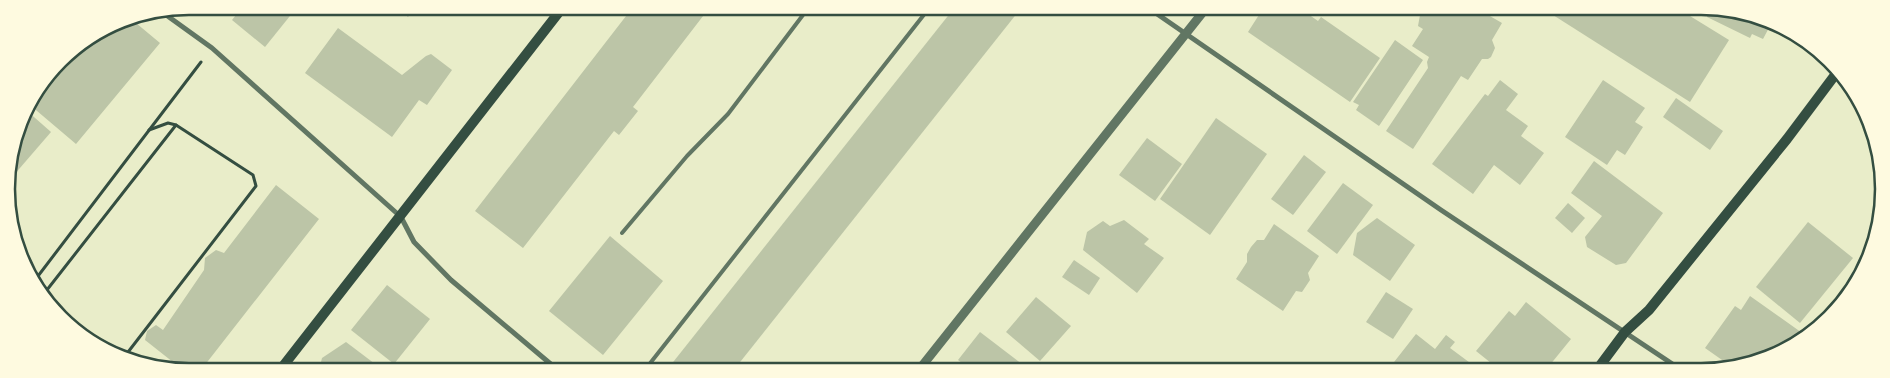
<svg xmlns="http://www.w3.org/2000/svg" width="1890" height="378" font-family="Lora,serif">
	<rect width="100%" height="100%" fill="#e9edc9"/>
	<g fill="#bcc5a7">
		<path d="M243 6H298L265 47 232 20Z"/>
		<path d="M394 6H417L408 17Z"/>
		<path d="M633 7H710L633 107 638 111 619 135 614 131 523 248 475 211Z"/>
		<path d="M955 7H1022L733 371H666Z"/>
		<path d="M1264 7H1298L1318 21 1321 17 1380 58 1350 102 1248 32Z"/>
		<path d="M1325 7H1342L1337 16Z"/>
		<path d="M1430 7 1476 8 1502 23 1492 40 1495 48 1491 57 1488 59H1482L1468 80 1461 76 1413 149 1386 131 1428 68 1427 62 1429 57 1412 46 1423 29 1418 26 1420 15 1422 11Z"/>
		<path d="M1558 8H1677L1729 40 1690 102 1553 15Z"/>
		<path d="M1709 8H1725L1771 24 1763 39 1752 34 1750 38 1707 17Z"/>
		<path d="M130 18 160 43 76 144 30 105 71 52 85 43 89 46 99 34 119 20Z"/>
		<path d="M338 28 402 75 426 56 431 54 452 70 427 105 419 100 392 137 305 73Z"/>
		<path d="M1395 40 1423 60 1379 126 1356 110 1359 105 1353 102Z"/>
		<path d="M1500 80 1518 94 1506 110 1528 126 1521 136 1544 153 1520 185 1494 165 1473 194 1432 164 1485 94 1488 96Z"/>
		<path d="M1603 80 1645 108 1635 122 1643 127 1625 155 1617 150 1607 165 1565 137Z"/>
		<path d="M1676 98 1723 131 1710 150 1663 117Z"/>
		<path d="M26 110 51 132 7 183V177L20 119Z"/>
		<path d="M1216 118 1267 154 1210 235 1160 199Z"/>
		<path d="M1147 138 1182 164 1155 201 1119 175Z"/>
		<path d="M1304 155 1326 172 1293 215 1271 199Z"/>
		<path d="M1594 161 1663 213 1626 263 1616 265 1587 247 1585 237 1602 216 1571 193Z"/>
		<path d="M1343 183 1373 205 1337 254 1307 231Z"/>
		<path d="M276 185 319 219 201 370H183L145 340 147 331 156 325 163 330 204 270 205 258 216 250 224 253Z"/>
		<path d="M1568 203 1585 218 1572 233 1555 218Z"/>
		<path d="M1377 218 1415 245 1390 281 1353 255 1357 233Z"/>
		<path d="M1124 220 1149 239 1144 244 1164 258 1137 293 1083 250 1087 232 1103 221 1110 226Z"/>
		<path d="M1808 222 1853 258 1800 323 1756 287Z"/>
		<path d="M1274 224 1319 256 1308 273 1310 280 1302 292 1296 291 1283 311 1236 279 1247 262V254L1251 247 1257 240H1264Z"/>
		<path d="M610 236 663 281 603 355 549 311Z"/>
		<path d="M1074 260 1100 278 1089 295 1062 277Z"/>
		<path d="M387 285 430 319 394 364 351 330Z"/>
		<path d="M1386 292 1413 309 1393 339 1366 322Z"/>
		<path d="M1750 296 1805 335 1771 358 1732 367 1705 348 1735 306 1741 310Z"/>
		<path d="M1036 297 1071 326 1040 361 1006 332Z"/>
		<path d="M1526 302 1571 339 1545 371H1501L1476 351 1509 311 1515 316Z"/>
		<path d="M980 332 1031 371H972L958 360Z"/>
		<path d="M1416 334 1435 349 1446 335 1455 342 1450 348 1481 371H1387Z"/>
		<path d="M346 342 383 370H319L322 358Z"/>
	</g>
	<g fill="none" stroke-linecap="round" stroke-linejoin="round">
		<g stroke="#344e41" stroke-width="3">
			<path d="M35 280 201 62"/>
			<path d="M43 295 176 125"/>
			<path d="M125 356 256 186 253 175 176 125 168 123 149 130"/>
		</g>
		<g stroke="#617663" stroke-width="4">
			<path d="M622 233 687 156 728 114 809 7"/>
			<path d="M644 371 930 7"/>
		</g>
		<g stroke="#617663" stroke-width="5">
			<path d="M1147 7 1441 210 1683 371"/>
			<path d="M162 12 212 48 401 217 414 242 451 280 559 371"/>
		</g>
		<path stroke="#617663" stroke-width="9" d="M918 371 1207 7"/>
		<g stroke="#344e41" stroke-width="10">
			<path d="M280 370 563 7"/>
			<path d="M1596 371 1625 332 1649 310 1787 139 1838 71"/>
		</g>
	</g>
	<path d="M0 0H1890V378H0ZM189 15H1701A174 174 0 0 1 1875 189V189A174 174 0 0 1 1701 363H189A174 174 0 0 1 15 189V189A174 174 0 0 1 189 15Z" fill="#fefae0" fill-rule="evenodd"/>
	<path fill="none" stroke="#344e41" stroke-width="2.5" d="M189 15H1701A174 174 0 0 1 1875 189V189A174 174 0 0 1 1701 363H189A174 174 0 0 1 15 189V189A174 174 0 0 1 189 15Z"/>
</svg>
